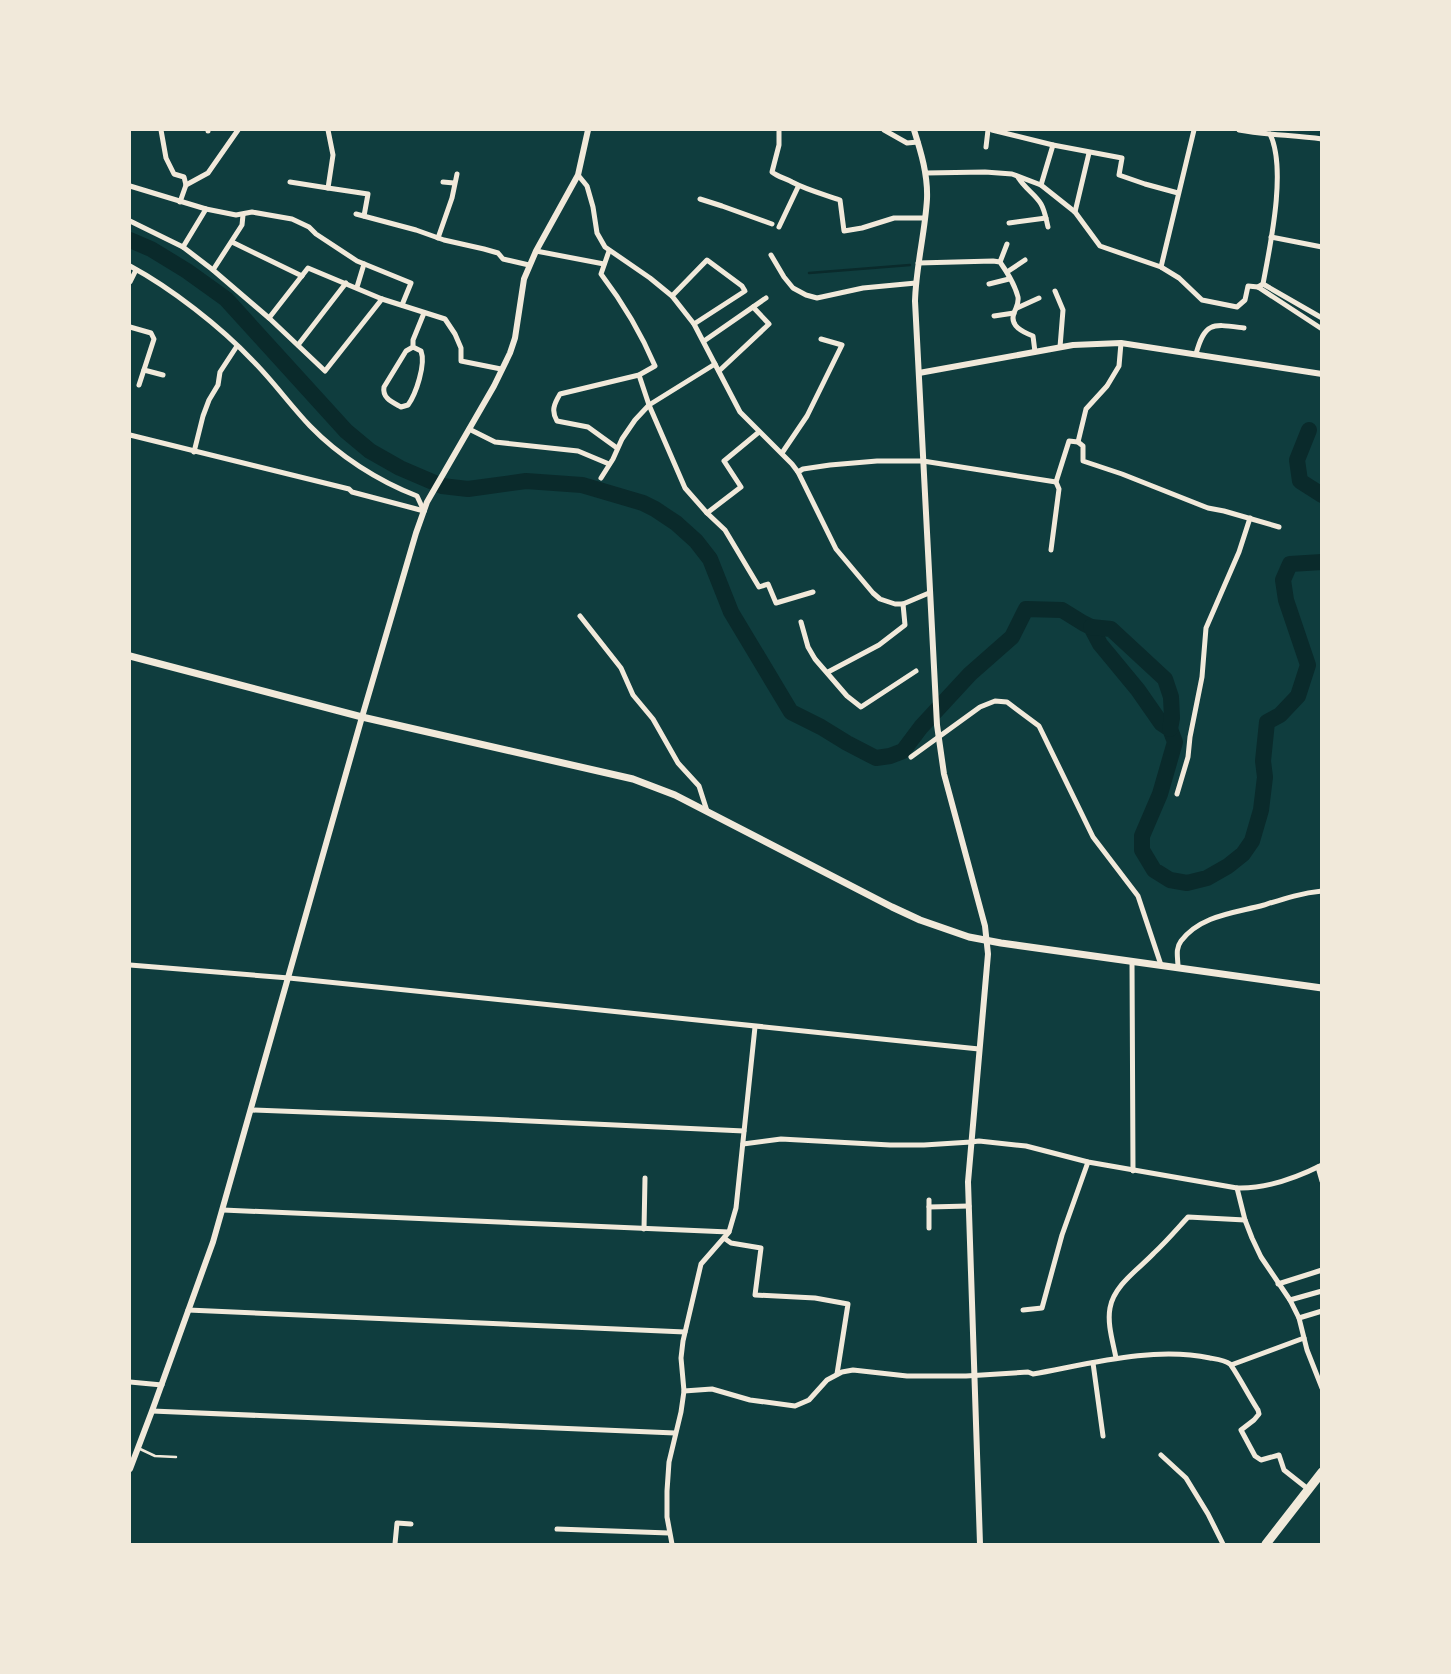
<svg xmlns="http://www.w3.org/2000/svg" width="1451" height="1674" font-family="'Fira Sans Condensed',sans-serif">
	<rect width="100%" height="100%" fill="#0f3d3e"/>
	<g fill="none" stroke-linecap="round" stroke-linejoin="round">
		<path stroke="#0a2a2b" stroke-width="2.5" d="M809 273 910 265"/>
		<g stroke="#0a2a2b" stroke-width="16">
			<path d="M130 240 151 249 187 271 226 299 346 431 370 451 400 468 442 486 468 489 526 481 582 485 643 503 655 509 676 523 696 541 710 559 731 612 791 712 821 727 847 743 876 758 890 756 903 751 921 727 970 674 1012 637 1026 609 1062 610 1083 623 1091 627 1100 644 1138 690 1161 723 1170 729 1175 742 1160 794 1142 836V850L1154 870 1170 880 1187 883 1207 878 1228 866 1243 854 1252 841 1261 810 1265 777 1263 761 1267 722 1280 715 1298 696 1308 665 1286 600 1283 580 1290 564 1322 562"/>
			<path d="M1309 430 1297 460 1300 481 1322 495"/>
			<path d="M1091 627 1111 629 1165 679 1171 697 1172 718 1170 729"/>
		</g>
		<path stroke="#f1e9da" stroke-width="2.5" d="M138 1448 155 1456 176 1457"/>
		<g stroke="#f1e9da" stroke-width="5">
			<path d="M161 130 166 158 174 174 184 177 186 185 180 202"/>
			<path d="M328 130 333 155 328 188 368 194 364 216"/>
			<path d="M779 130V145L772 172C778 177 785 178 792 182 807 190 823 194 840 200L844 231 862 228 894 218H925"/>
			<path d="M884 130 907 143 918 142"/>
			<path d="M992 130 1053 145 1122 158 1119 175 1145 184 1178 193"/>
			<path d="M1239 130C1266 135 1294 135 1322 139"/>
			<path d="M208 131V130"/>
			<path d="M986 147 988 130"/>
			<path d="M926 173 985 172 1012 174 1041 185 1075 212 1100 246 1161 267 1179 278 1202 300 1237 307 1245 300 1248 286 1258 287 1322 329"/>
			<path d="M578 175 587 186 593 207 597 233 605 247 650 278 672 296 694 324 740 412 792 464 798 472 836 549 873 593 880 599 895 604H903L929 593"/>
			<path d="M1018 177C1024 188 1035 194 1041 204 1045 211 1046 219 1048 227"/>
			<path d="M290 182 328 188"/>
			<path d="M443 182 454 183"/>
			<path d="M186 185 208 173 238 130"/>
			<path d="M1041 185 1053 145"/>
			<path d="M130 186 206 209 236 215 252 212 292 219 309 227 316 234 357 261 411 283 402 305"/>
			<path d="M700 199 722 206 772 224"/>
			<path d="M1075 212 1089 153"/>
			<path d="M356 214 416 230 444 240 484 249 498 253 503 259 529 265"/>
			<path d="M130 221 183 247 213 270 269 318 325 371 382 299"/>
			<path d="M1009 223 1046 218"/>
			<path d="M779 227 798 187"/>
			<path d="M1271 237 1322 247"/>
			<path d="M438 238 452 198 457 174"/>
			<path d="M232 242 302 276"/>
			<path d="M183 247 206 209"/>
			<path d="M536 251 604 264"/>
			<path d="M609 251 601 274C623 303 641 333 655 366L639 375 560 394C554 404 551 411 557 421L588 427 617 448"/>
			<path d="M771 255 784 277 793 288 806 295 817 298 863 288 916 283"/>
			<path d="M1000 262 1007 244"/>
			<path d="M918 263 993 261 1000 262C1007 272 1015 285 1018 297 1019 304 1016 307 1014 313 1009 326 1023 332 1033 336L1035 352"/>
			<path d="M130 266C171 288 221 327 253 361 273 381 290 405 310 426 339 456 378 481 417 496L424 511"/>
			<path d="M1161 267 1194 130"/>
			<path d="M213 270 242 225 243 215"/>
			<path d="M1007 272 1025 260"/>
			<path d="M130 282 136 270"/>
			<path d="M989 284 1009 279"/>
			<path d="M1263 284 1322 318"/>
			<path d="M357 287 364 264"/>
			<path d="M1258 287 1263 284C1270 246 1287 169 1270 134"/>
			<path d="M1055 291 1063 310 1060 347"/>
			<path d="M672 296 707 260 742 286 745 291 694 324"/>
			<path d="M1017 308 1039 298"/>
			<path d="M994 316 1014 313"/>
			<path d="M269 318 308 268 382 299 445 319 455 334 461 348V361L501 369"/>
			<path d="M130 327 151 333 154 339 139 385"/>
			<path d="M704 341 766 298"/>
			<path d="M298 345 346 283"/>
			<path d="M413 347 421 351C426 364 416 394 408 405L401 407C392 402 382 398 384 387L406 351 413 347V340L424 313"/>
			<path d="M1196 354C1205 321 1213 324 1244 328"/>
			<path d="M144 370 163 375"/>
			<path d="M719 371 769 324 753 307"/>
			<path d="M639 375 649 405 685 488 707 513 725 530 759 587 768 584 776 603 813 592"/>
			<path d="M469 429 495 442 578 451 609 464"/>
			<path d="M130 435 349 489 352 492 424 511"/>
			<path d="M1078 442 1086 409 1107 386 1119 366 1121 343"/>
			<path d="M194 452 203 416 209 400 218 385 220 372 237 346"/>
			<path d="M782 453 807 416 842 345 821 339"/>
			<path d="M798 472 803 469 830 465 877 461H923L1056 482"/>
			<path d="M601 478 613 459 622 439 635 420 649 405 715 364"/>
			<path d="M707 513 741 487 724 461 759 432"/>
			<path d="M1051 550 1059 489 1056 482 1069 441 1078 442 1083 446V461L1122 474 1208 508 1224 511 1279 527"/>
			<path d="M580 616 621 668 633 695 653 719 678 763 699 786 707 811"/>
			<path d="M801 622 808 647 815 659 847 696 861 707 916 671"/>
			<path d="M828 672 879 645 905 625 903 604"/>
			<path d="M911 757 980 707 995 701 1007 702 1039 726 1093 837 1138 896 1161 965"/>
			<path d="M1177 794 1188 757 1190 737 1202 677 1206 628 1239 552 1250 518"/>
			<path d="M1132 961 1133 1171"/>
			<path d="M130 965 289 978 979 1049"/>
			<path d="M1178 967C1178 958 1175 949 1181 941 1201 915 1235 913 1264 905 1283 899 1301 893 1322 891"/>
			<path d="M251 1110 487 1119 744 1131"/>
			<path d="M743 1144 781 1139 890 1145H924L971 1142 979 1141 1026 1146 1088 1162 1237 1188C1266 1189 1296 1178 1322 1165"/>
			<path d="M1318 1167 1322 1181"/>
			<path d="M1237 1188 1245 1220 1252 1238 1261 1257 1290 1300 1299 1318 1307 1350 1322 1388"/>
			<path d="M929 1207 969 1206"/>
			<path d="M223 1210 729 1232"/>
			<path d="M929 1228V1200"/>
			<path d="M644 1229 645 1178"/>
			<path d="M724 1238 731 1243 761 1248 755 1295 815 1298 848 1304 837 1374"/>
			<path d="M1278 1284 1322 1270"/>
			<path d="M1290 1300 1322 1291"/>
			<path d="M188 1310 685 1332"/>
			<path d="M1023 1310 1042 1308 1062 1235 1088 1162"/>
			<path d="M1299 1318 1322 1311"/>
			<path d="M1116 1358C1113 1342 1107 1324 1110 1308 1114 1285 1139 1269 1154 1253 1166 1242 1177 1229 1188 1217L1245 1220"/>
			<path d="M1093 1363 1103 1436"/>
			<path d="M1231 1365 1304 1338"/>
			<path d="M130 1382 162 1385"/>
			<path d="M684 1391 712 1389 750 1400 795 1406 809 1400 827 1380 842 1372 853 1370 907 1376H966L1028 1372 1033 1374C1089 1364 1153 1346 1210 1358 1216 1359 1225 1360 1230 1364 1234 1368 1253 1403 1258 1410L1259 1414 1254 1420 1241 1430 1255 1456 1261 1460 1279 1455 1284 1470 1308 1489"/>
			<path d="M152 1411 675 1433"/>
			<path d="M1161 1455 1186 1478 1208 1514 1223 1544"/>
			<path d="M557 1529 669 1533"/>
			<path d="M395 1544 397 1523 411 1524"/>
			<path d="M672 1544 667 1517V1491L669 1462 681 1412 684 1391 681 1358 683 1341 701 1264 729 1232 736 1208 755 1027"/>
		</g>
		<g stroke="#f1e9da" stroke-width="6">
			<path d="M914 130C921 152 928 175 927 199 925 233 916 266 915 301L937 725 944 774 985 926 988 954 968 1182 980 1544"/>
			<path d="M919 373 1073 345 1121 343 1322 374"/>
			<path d="M130 1469 152 1411 213 1242 362 717 416 533 427 502 494 386 510 353 515 338 524 279 536 251 578 175 588 130"/>
		</g>
		<path stroke="#f1e9da" stroke-width="7" d="M130 656 362 717 633 779 675 795 892 907 920 920 969 937 1001 943 1322 988"/>
		<path stroke="#f1e9da" stroke-width="9" d="M1266 1544 1322 1472"/>
	</g>
	<rect width="1451" height="1674" fill="none" stroke="#f1e9da" stroke-width="262"/>
</svg>
